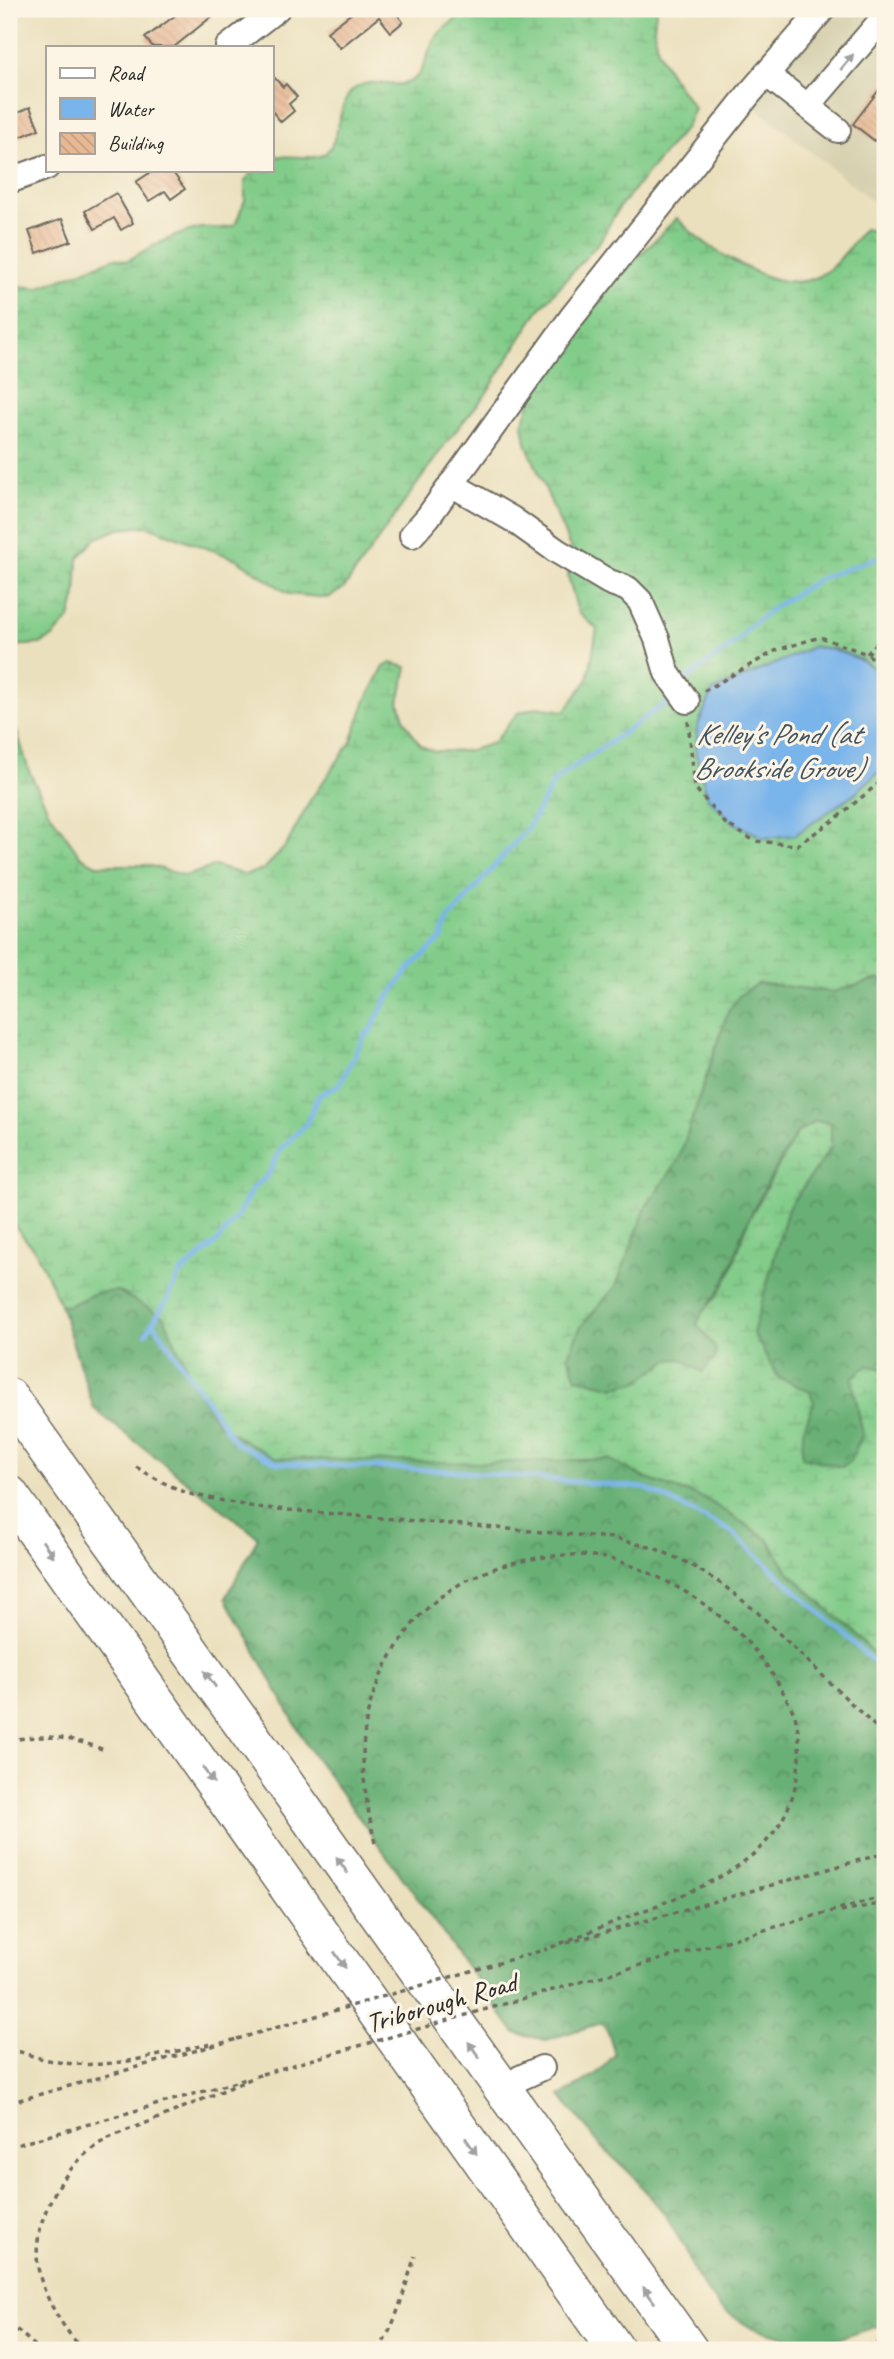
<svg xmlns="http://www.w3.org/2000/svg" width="894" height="2359" font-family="Caveat,sans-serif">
	<defs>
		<pattern id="forest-crowns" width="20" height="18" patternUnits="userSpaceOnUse" patternTransform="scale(1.75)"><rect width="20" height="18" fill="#69b076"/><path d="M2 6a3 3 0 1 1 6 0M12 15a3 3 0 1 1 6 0" fill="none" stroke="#578f61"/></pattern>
		<pattern id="wetland-marsh" width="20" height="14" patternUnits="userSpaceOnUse" patternTransform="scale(1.75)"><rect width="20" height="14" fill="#82cc8a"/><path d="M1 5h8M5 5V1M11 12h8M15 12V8" fill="none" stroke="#70af77"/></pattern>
		<pattern id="building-back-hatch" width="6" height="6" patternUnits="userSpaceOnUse" patternTransform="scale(1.75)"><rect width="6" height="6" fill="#e7b894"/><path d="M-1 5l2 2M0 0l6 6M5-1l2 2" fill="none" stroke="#c69e80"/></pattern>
	</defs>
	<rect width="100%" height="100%" fill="#fcf5e5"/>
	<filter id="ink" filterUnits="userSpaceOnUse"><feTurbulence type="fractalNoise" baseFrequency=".0143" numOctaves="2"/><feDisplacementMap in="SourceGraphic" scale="14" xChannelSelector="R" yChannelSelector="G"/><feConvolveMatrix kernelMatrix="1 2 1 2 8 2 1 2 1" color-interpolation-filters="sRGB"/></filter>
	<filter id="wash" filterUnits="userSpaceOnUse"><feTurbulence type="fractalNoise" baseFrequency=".00686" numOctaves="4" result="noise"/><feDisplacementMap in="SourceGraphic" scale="28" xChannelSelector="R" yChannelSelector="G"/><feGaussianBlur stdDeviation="1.57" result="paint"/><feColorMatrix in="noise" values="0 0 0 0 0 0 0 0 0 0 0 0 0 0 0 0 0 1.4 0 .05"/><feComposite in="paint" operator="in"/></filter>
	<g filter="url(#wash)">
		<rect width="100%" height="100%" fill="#ebe0be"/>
		<path fill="#d7d1b1" d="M823 9H885V211L745 99Z"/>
		<g fill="url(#forest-crowns)" stroke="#4a6e50" stroke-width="2">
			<path d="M878 979 885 980V1371L883 1369 852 1378 863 1435 850 1461 842 1467 801 1457 803 1431 814 1402 809 1392 778 1377 753 1333 788 1208 831 1148 797 1133C781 1161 762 1190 749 1219 733 1254 733 1282 703 1311L716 1349 715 1359 702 1373 682 1359 669 1360 637 1382 614 1387 577 1378 568 1356 581 1326 616 1286 647 1205 678 1161 728 1011 740 995 759 983 832 992Z"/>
			<path d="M118 1291 164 1317 195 1386 481 1463 609 1459 647 1479 704 1498 768 1539 787 1570 885 1664V2324L840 2338 793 2339 750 2327 719 2307 697 2278 686 2251 664 2213 632 2175 601 2146 561 2096 596 2074 615 2055 608 2032 601 2023 546 2040 515 2033 308 1747 226 1598 258 1537 94 1409 60 1304 68 1306 95 1293Z"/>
		</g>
		<g fill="url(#wetland-marsh)" stroke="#567c5a" stroke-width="2">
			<path d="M471 9H657C645 47 673 78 694 108L686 127 620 206 600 241 538 311 486 394 446 443 344 588 328 598 289 594 236 559 148 526 118 529 95 539 78 559 76 595 70 618 53 637 40 644 9 646V289L19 286 38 288 115 258 127 261C148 248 172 235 197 229 211 225 218 232 235 225L245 200V181L253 170H271V157C286 154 308 160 320 156 342 148 335 105 353 90 373 73 395 93 414 79 425 71 427 52 434 40 441 28 459 18 471 9Z"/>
			<path d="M677 218C700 245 768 288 804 281 810 280 819 276 824 273 837 266 854 241 864 229L885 233V675L862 660 835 649 813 647 713 691 697 727 764 838 795 835 855 793 885 766V980L878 979 833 992 759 983 740 995 728 1011 678 1161 647 1205 616 1286 581 1326 568 1356 577 1378 614 1387 637 1382 669 1360 682 1359 702 1372 715 1359 716 1349 697 1324 703 1311 717 1297 730 1274 749 1219 797 1133 815 1121 831 1123V1147L788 1208 753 1333 778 1377 810 1392 814 1402 803 1431 802 1457 842 1467 850 1461 863 1435 852 1378 868 1365 883 1369 885 1371V1664L787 1570 768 1539 704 1498 647 1479 609 1459 481 1463 274 1458 218 1424 195 1386 164 1317 118 1291 95 1293 68 1306 60 1304 36 1252 9 1219V706L29 771 48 810 81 857 96 865H148L186 876 215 866 245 875 264 869 286 846 311 799 351 742 366 700 384 667 391 663 407 667 399 702 405 722 421 746 434 751H469L493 743 518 713 537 707 565 711 588 679 597 629 578 612 568 576 573 554 526 443 523 423 536 385 618 277Z"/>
		</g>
		<path fill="#79b4ea" stroke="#52708a" stroke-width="2" d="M813 647C843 649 860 659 885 675V766L855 793 795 835 764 838 734 823 708 798 696 755 697 727 713 691Z"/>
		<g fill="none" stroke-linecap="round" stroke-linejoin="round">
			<g stroke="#79b4ea" stroke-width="5">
				<path d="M683 682 740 639 747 629 776 606 821 578 885 555"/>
				<path d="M153 1322 236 1443 278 1463 456 1471 645 1488 729 1530 885 1672"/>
				<path d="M146 1333 169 1297 178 1276 218 1241 239 1214 252 1189 268 1175 281 1149 307 1123 318 1096 340 1084 366 1033 370 1032 385 1002 409 969 442 938 448 920 529 826 555 780 668 702 673 695"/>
			</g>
		</g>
		<g id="blocks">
			<g fill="url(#building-back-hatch)">
				<path d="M184 9H221L174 47H153L145 38Z"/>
				<path d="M357 9H393L403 22 391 32 379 17 340 48 327 32Z"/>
				<path d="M271 74 283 87 286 84 297 97 289 104 294 111 281 122 271 110Z"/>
				<path d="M885 82V129L875 141 853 124Z"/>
				<path d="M30 107 39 129 9 142V117Z"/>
				<path d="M154 170H171L185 189 171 199 165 191 149 201 136 182Z"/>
				<path d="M116 193 133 223 121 230 114 218 95 229 85 211Z"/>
				<path d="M62 219 71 241 37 253 29 231Z"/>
			</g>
		</g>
	</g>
	<g filter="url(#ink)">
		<use href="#blocks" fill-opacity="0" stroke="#6e6a5e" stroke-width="2"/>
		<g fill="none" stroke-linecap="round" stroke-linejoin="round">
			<defs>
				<g id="minor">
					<path d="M228 47 277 9"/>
					<path d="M766 74 838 130"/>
					<path d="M808 106 885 16"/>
					<path d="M9 181 47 167"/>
					<path d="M451 484 512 519 557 551 609 582 628 589 640 601 657 639 667 673 687 701"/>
					<path d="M412 535 428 517 572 317 749 94 823 9"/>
					<path d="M504 2091 520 2078 542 2068"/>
				</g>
				<g id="highway">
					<path d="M9 1397 689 2350"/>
					<path d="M9 1494 616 2350"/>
				</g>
			</defs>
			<use href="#minor" stroke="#6e6a5e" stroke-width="28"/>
			<use href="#highway" stroke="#6e6a5e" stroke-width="40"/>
			<g stroke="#6e6a5e" stroke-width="3.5" stroke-dasharray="5 5" stroke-linecap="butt">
				<path d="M867 654 885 634"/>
				<path d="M704 691 777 650 820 637 867 654 885 667"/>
				<path d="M688 721 695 788 726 824 755 841 797 845 834 820 885 778"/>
				<path d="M136 1467 162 1482 189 1494 254 1507 612 1538 654 1548 688 1563 723 1585 757 1612 885 1736"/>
				<path d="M9 1741C42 1733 72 1737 104 1750"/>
				<path d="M375 1843C356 1759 355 1704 407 1632 431 1597 468 1575 509 1564 545 1555 584 1550 621 1562 687 1584 750 1630 783 1692 787 1700 792 1708 795 1716 800 1735 800 1751 798 1770 795 1797 784 1823 765 1843 731 1878 687 1893 643 1911 611 1923 579 1936 547 1949"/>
				<path d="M841 1911 885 1903"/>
				<path d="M567 1943 885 1853"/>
				<path d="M570 1985 885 1896"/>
				<path d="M9 2048C31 2056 53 2063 77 2064 121 2067 168 2052 211 2044"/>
				<path d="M9 2103 237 2039"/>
				<path d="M9 2147 246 2079"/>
				<path d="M9 2323 40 2350"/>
				<path d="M83 2350C64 2329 48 2304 40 2277 27 2228 60 2169 100 2143 116 2133 137 2127 154 2120 190 2105 226 2089 262 2074"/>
				<path d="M378 2350C398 2322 404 2288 415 2256"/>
				<path d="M857 2350 885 2340"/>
			</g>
			<use href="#minor" stroke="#fff" stroke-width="24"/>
			<use href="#highway" stroke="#fff" stroke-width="37"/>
			<g stroke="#6e6a5e" stroke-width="3.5" stroke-dasharray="5 5" stroke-linecap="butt">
				<path d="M237 2039 547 1949"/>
				<path d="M262 2074 570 1985"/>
			</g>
		</g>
		<defs><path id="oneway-solid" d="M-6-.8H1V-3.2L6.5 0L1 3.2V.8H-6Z" transform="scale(1.75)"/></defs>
		<g fill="#a0a0a0">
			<use href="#oneway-solid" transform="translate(847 62) rotate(-51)"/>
			<use href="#oneway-solid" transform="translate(48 1549) rotate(55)"/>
			<use href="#oneway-solid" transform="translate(210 1679) rotate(-125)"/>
			<use href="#oneway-solid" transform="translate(208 1775) rotate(55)"/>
			<use href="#oneway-solid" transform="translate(342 1865) rotate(-125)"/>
			<use href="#oneway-solid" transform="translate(340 1960) rotate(55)"/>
			<use href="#oneway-solid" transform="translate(474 2050) rotate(-125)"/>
			<use href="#oneway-solid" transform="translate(471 2146) rotate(55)"/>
			<use href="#oneway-solid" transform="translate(649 2295) rotate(-126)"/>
		</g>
	</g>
	<g text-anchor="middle" stroke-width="6" stroke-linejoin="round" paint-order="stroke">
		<g font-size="28" fill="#2b2b2b" stroke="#fcf5e5">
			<text transform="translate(441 2002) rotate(-16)" y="10">Triborough Road</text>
		</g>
		<g font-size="30" font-style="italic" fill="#425464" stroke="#fcf5e5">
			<text x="778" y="744">Kelley's Pond (at<tspan x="778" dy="34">Brookside Grove)</tspan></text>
		</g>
	</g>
	<rect width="894" height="2359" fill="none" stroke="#fcf5e5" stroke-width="35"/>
	<rect x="46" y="46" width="228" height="126" fill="#fcf5e5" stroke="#a8a49b" stroke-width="2"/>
	<rect x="60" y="68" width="35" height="10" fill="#ffffff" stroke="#a8a49b" stroke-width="2"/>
	<text x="108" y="80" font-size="21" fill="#2b2b2b">Road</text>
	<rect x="60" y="98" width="35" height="21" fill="#79b4ea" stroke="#a8a49b" stroke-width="2"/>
	<text x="108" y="116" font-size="21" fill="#2b2b2b">Water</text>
	<rect x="60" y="133" width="35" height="21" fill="url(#building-back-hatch)" stroke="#a8a49b" stroke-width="2"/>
	<text x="108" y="150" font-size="21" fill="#2b2b2b">Building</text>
</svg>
